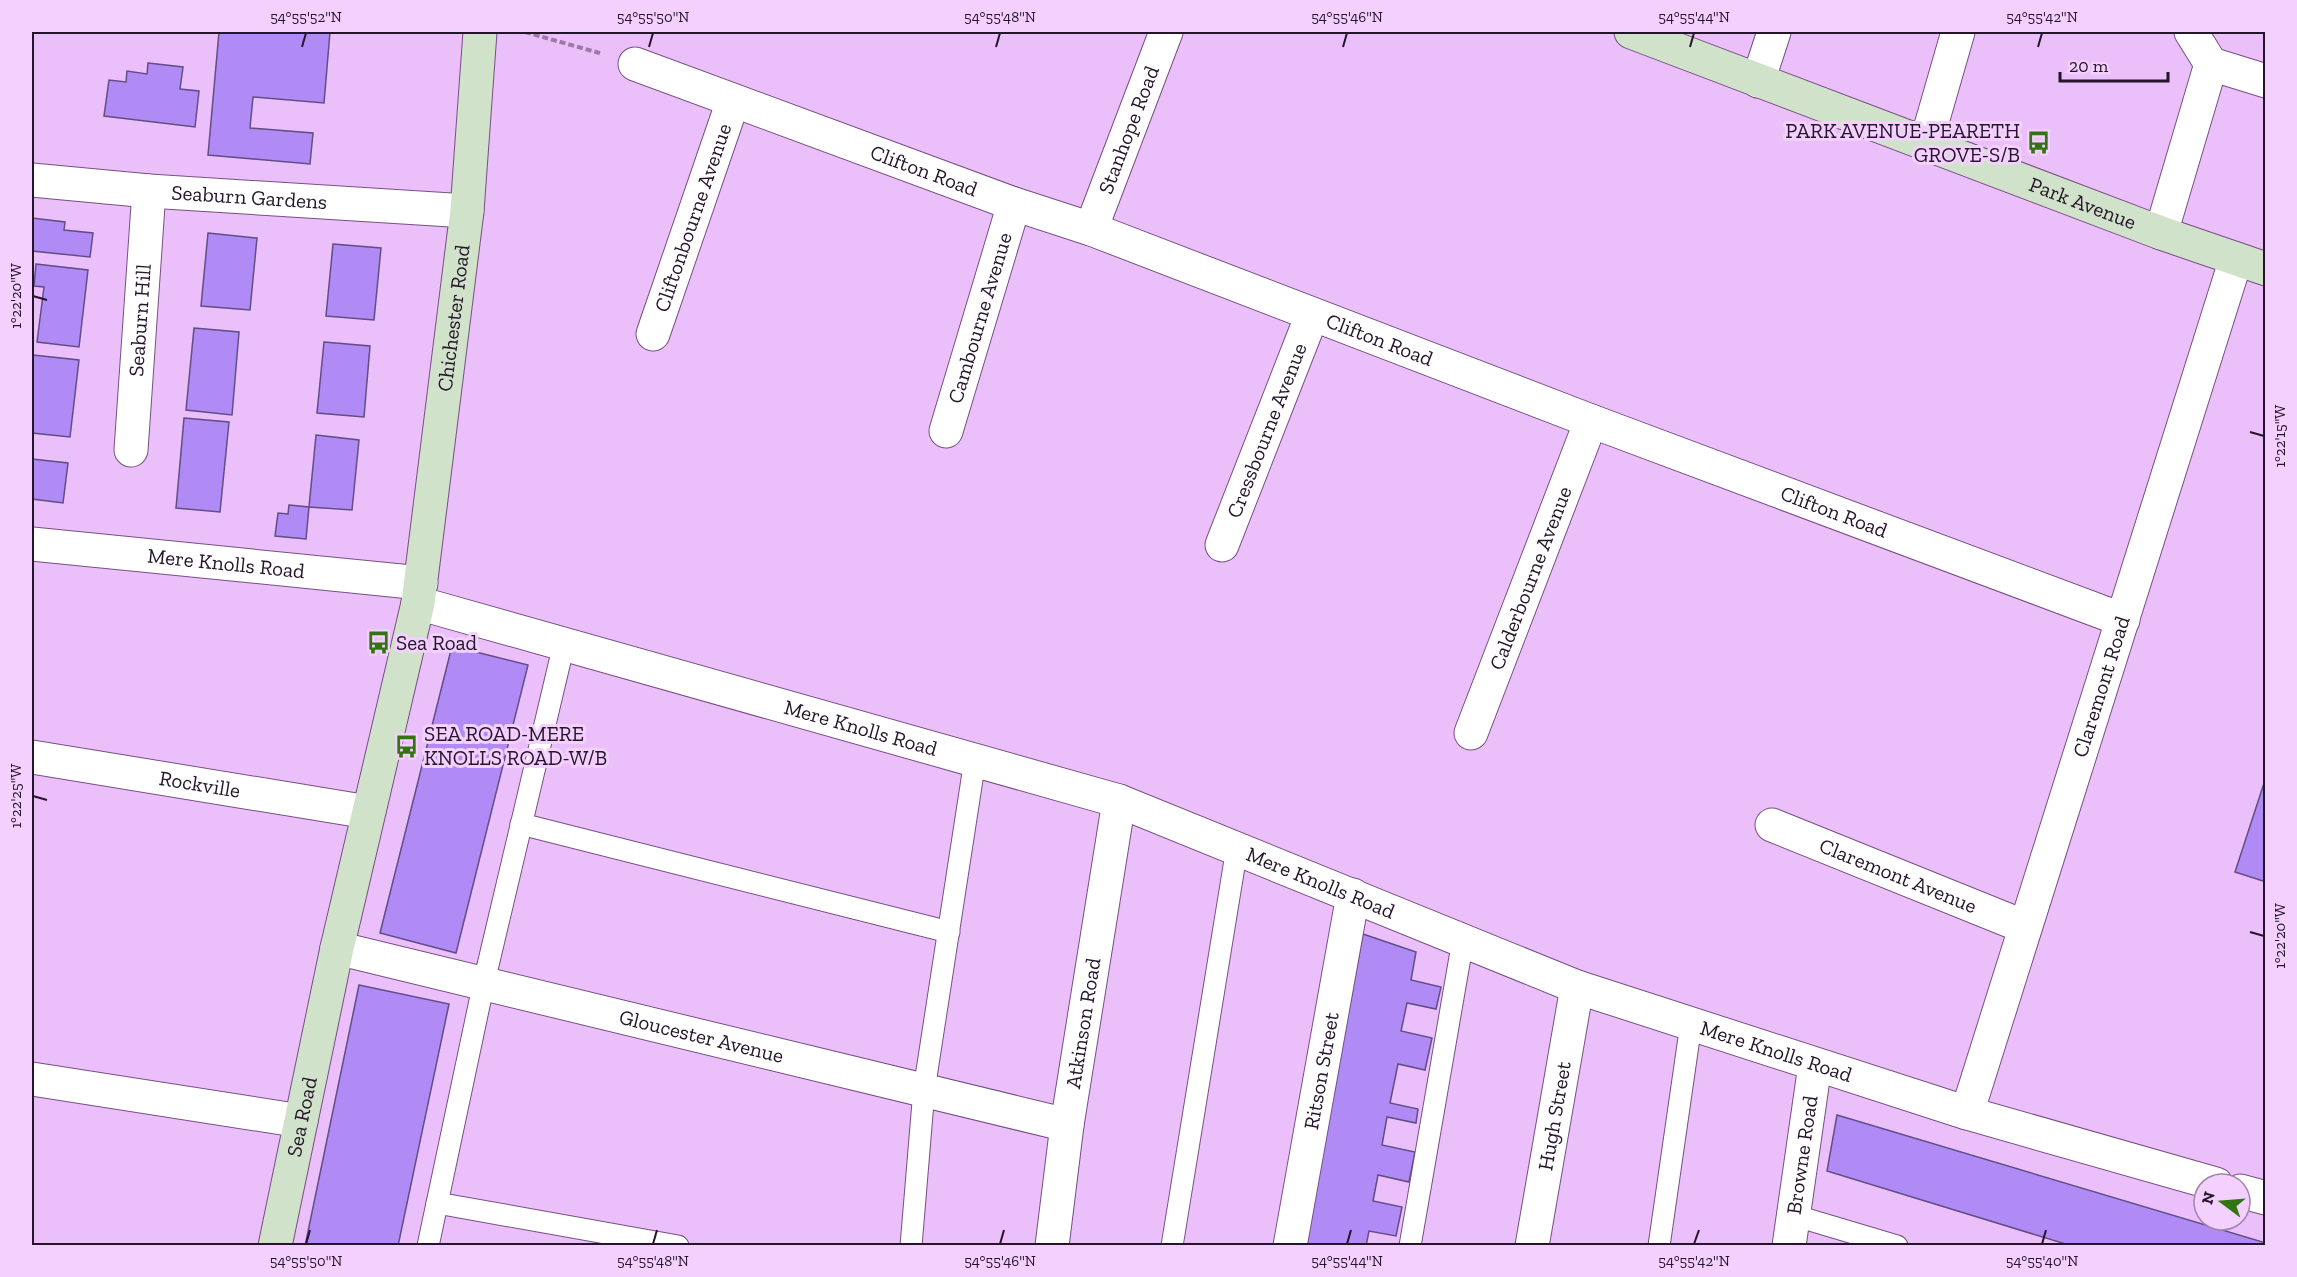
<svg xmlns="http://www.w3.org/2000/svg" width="2297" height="1277" font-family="'Zilla Slab',serif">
	<rect width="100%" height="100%" fill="#ebbff9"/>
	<g fill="#b08bf6" stroke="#614e86" stroke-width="1.5">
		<path d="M219 32H330L324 103 253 97 250 128 313 133 310 164 208 155Z"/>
		<path d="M148 63 183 67 180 89 199 91 195 127 104 116 109 80 126 82 127 71 147 74Z"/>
		<path d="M32 218 65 222 64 230 93 233 90 257 32 251Z"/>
		<path d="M208 233 257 238 250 310 201 306Z"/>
		<path d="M333 244 381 248 374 320 326 316Z"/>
		<path d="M36 264 88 270 79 347 37 342 44 287 34 286Z"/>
		<path d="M194 328 239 332 232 415 186 410Z"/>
		<path d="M324 342 370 346 364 417 317 413Z"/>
		<path d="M33 355 79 360 70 437 32 433Z"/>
		<path d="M184 418 229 422 220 512 176 508Z"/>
		<path d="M316 435 359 440 352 510 309 507Z"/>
		<path d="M32 459 68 463 63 503 32 499Z"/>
		<path d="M289 505 309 507 306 539 275 536 278 513 288 514Z"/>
		<path d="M452 646 528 665 456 953 380 933Z"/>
		<path d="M2266 777V882L2235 872Z"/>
		<path d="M1363 934 1416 952 1411 980 1441 987 1436 1009 1407 1003 1401 1031 1432 1038 1425 1070 1398 1064 1390 1103 1418 1109 1416 1123 1387 1117 1382 1145 1415 1152 1409 1182 1378 1175 1373 1201 1402 1207 1396 1236 1369 1231 1366 1246H1305Z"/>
		<path d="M359 985 449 1004 398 1246H305Z"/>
		<path d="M1837 1115 2266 1243V1246H2072L1827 1171Z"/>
	</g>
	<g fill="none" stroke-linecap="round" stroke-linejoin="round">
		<defs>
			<g id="lane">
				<path d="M521 824 949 932"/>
				<path d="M437 1203 678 1246"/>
				<path d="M1793 1215 1897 1246"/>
				<path d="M428 1246 484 982 564 644"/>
				<path d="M911 1246 924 1090 975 760"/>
				<path d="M1172 1246 1237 848"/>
				<path d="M1410 1246 1463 940"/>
				<path d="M1659 1246 1691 1024"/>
			</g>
			<g id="street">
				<path id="s1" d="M635 64 1014 204 1091 229 1591 421 2123 620"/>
				<path d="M2211 64 2266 81"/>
				<path d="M1758 81 1774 32"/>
				<path d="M1926 143 1958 32"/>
				<path id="s2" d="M32 180 149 191 467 211"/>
				<path id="s3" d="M1091 229 1166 32"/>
				<path d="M2161 233 2211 64 2191 32"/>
				<path id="s4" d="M653 334 733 101"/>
				<path id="s5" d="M946 431 1014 204"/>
				<path id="s6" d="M131 450 149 191"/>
				<path id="s7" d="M32 544 421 583"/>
				<path id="s8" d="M1222 545 1312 315"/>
				<path id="s9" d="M418 603 1119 801 1577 987 1967 1113 2216 1184"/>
				<path id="s10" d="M1471 733 1591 421"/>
				<path id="s11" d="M32 757 368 812"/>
				<path id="s12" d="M1772 825 2025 927"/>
				<path id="s13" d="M337 948 1067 1125"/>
				<path d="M32 1079 301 1121"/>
				<path id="s14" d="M1967 1113 2236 259"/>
				<path d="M2240 1191 2266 1198"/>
				<path id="s15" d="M1052 1246 1067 1125 1119 801"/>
				<path id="s16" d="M1290 1246 1353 895"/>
				<path id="s17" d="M1532 1246 1577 987"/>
				<path id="s18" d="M1789 1246 1815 1065"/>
			</g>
			<g id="secondary">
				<path id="s19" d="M1631 32 2161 233 2266 269"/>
				<path id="s20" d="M275 1246 337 948 418 603 467 211 480 32"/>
			</g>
		</defs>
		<use href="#lane" stroke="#775083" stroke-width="23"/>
		<use href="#street" stroke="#775083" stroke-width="35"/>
		<use href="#secondary" stroke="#775083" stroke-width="35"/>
		<path stroke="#9b7aa5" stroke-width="4" stroke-dasharray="6 3" stroke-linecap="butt" d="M525 32 603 54"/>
		<use href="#lane" stroke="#fff" stroke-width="21"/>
		<use href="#street" stroke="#fff" stroke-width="33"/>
		<use href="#secondary" stroke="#d0e2ca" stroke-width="33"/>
	</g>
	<path fill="none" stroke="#25152a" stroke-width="2" d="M302 47 306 33M649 47 653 33M996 47 1000 33M1343 47 1347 33M1690 47 1694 33M2038 47 2042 33M33 296 47 300M2250 432 2264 436M33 796 47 800M2250 932 2264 936M306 1244 310 1230M653 1244 657 1230M1000 1244 1004 1230M1347 1244 1351 1230M1694 1244 1699 1230M2042 1244 2046 1230"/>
	<defs>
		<symbol id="bus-bare" viewBox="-9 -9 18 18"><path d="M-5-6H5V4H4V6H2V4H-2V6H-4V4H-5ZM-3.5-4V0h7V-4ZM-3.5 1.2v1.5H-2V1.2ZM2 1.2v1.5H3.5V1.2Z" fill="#327412" stroke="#f4d0ff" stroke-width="2.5" paint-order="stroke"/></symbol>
	</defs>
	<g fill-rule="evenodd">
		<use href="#bus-bare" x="2022" y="126" width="33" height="33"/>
		<use href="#bus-bare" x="362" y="626" width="33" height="33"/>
		<use href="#bus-bare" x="390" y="730" width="33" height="33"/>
	</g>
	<g text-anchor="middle" stroke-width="6" stroke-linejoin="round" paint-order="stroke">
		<g font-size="21" fill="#25152a" stroke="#f4d0ff">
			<text dy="7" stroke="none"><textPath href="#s3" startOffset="106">Stanhope Road</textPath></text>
			<text dy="7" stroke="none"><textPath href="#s1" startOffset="308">Clifton Road</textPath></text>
			<text dy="7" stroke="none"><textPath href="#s2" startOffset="218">Seaburn Gardens</textPath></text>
			<text dy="7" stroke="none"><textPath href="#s19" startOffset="483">Park Avenue</textPath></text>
			<text dy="7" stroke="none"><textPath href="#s4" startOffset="123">Cliftonbourne Avenue</textPath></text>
			<text dy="7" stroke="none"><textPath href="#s20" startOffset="946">Chichester Road</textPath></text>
			<text dy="7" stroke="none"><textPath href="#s5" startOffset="118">Cambourne Avenue</textPath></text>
			<text dy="7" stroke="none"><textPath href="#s6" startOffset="130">Seaburn Hill</textPath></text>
			<text dy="7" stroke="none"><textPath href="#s1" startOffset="794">Clifton Road</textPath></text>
			<text dy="7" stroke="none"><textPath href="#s8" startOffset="123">Cressbourne Avenue</textPath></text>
			<text dy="7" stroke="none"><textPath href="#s1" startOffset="1280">Clifton Road</textPath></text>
			<text dy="7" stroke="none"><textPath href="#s7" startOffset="195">Mere Knolls Road</textPath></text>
			<text dy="7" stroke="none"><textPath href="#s10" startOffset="166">Calderbourne Avenue</textPath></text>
			<text dy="7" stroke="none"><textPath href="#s14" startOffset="447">Claremont Road</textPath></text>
			<text dy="7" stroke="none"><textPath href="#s9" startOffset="460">Mere Knolls Road</textPath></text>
			<text dy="7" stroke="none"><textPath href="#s11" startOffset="170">Rockville</textPath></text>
			<text dy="7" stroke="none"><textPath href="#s12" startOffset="136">Claremont Avenue</textPath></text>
			<text dy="7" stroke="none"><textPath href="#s9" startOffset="946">Mere Knolls Road</textPath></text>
			<text dy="7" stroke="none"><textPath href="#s15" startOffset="225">Atkinson Road</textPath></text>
			<text dy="7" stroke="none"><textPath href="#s13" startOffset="375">Gloucester Avenue</textPath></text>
			<text dy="7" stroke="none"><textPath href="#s9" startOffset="1432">Mere Knolls Road</textPath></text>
			<text dy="7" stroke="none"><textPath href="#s16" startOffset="178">Ritson Street</textPath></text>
			<text dy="7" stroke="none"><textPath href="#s17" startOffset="132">Hugh Street</textPath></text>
			<text dy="7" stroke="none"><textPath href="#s20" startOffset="132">Sea Road</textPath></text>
			<text dy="7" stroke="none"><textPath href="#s18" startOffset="92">Browne Road</textPath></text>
		</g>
		<g font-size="21" fill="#25152a" stroke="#f4d0ff" text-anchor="start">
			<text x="2020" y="138" text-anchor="end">PARK AVENUE-PEARETH<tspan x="2020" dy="24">GROVE-S/B</tspan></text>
			<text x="396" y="650">Sea Road</text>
			<text x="424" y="741">SEA ROAD-MERE<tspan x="424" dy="24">KNOLLS ROAD-W/B</tspan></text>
		</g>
	</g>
	<rect width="2297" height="1277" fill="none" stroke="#f4d0ff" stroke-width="66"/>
	<g transform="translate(2222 1202) rotate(286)"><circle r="28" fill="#f4d0ff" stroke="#a185aa" stroke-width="1.5"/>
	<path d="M0-4.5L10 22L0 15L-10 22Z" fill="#327412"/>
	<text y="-9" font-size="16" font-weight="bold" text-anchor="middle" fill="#25152a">N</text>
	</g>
	<path d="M2060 72v9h108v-9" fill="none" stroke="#25152a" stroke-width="3"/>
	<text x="2069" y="72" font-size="18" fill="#25152a" stroke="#f4d0ff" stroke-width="4.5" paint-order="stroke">20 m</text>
	<rect x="33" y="33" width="2231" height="1211" fill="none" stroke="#25152a" stroke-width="2"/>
	<g font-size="15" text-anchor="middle" fill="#25152a">
		<text x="306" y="22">54°55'52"N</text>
		<text x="653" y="22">54°55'50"N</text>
		<text x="1000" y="22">54°55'48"N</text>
		<text x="1347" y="22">54°55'46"N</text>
		<text x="1694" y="22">54°55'44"N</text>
		<text x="2042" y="22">54°55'42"N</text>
		<text transform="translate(16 296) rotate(-90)" y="5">1°22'20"W</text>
		<text transform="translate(2280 436) rotate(-90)" y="5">1°22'15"W</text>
		<text transform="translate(16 796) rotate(-90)" y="5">1°22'25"W</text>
		<text transform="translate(2280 936) rotate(-90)" y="5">1°22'20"W</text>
		<text x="306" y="1266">54°55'50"N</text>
		<text x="653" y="1266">54°55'48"N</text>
		<text x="1000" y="1266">54°55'46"N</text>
		<text x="1347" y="1266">54°55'44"N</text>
		<text x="1694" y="1266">54°55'42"N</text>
		<text x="2042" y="1266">54°55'40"N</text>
	</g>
</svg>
